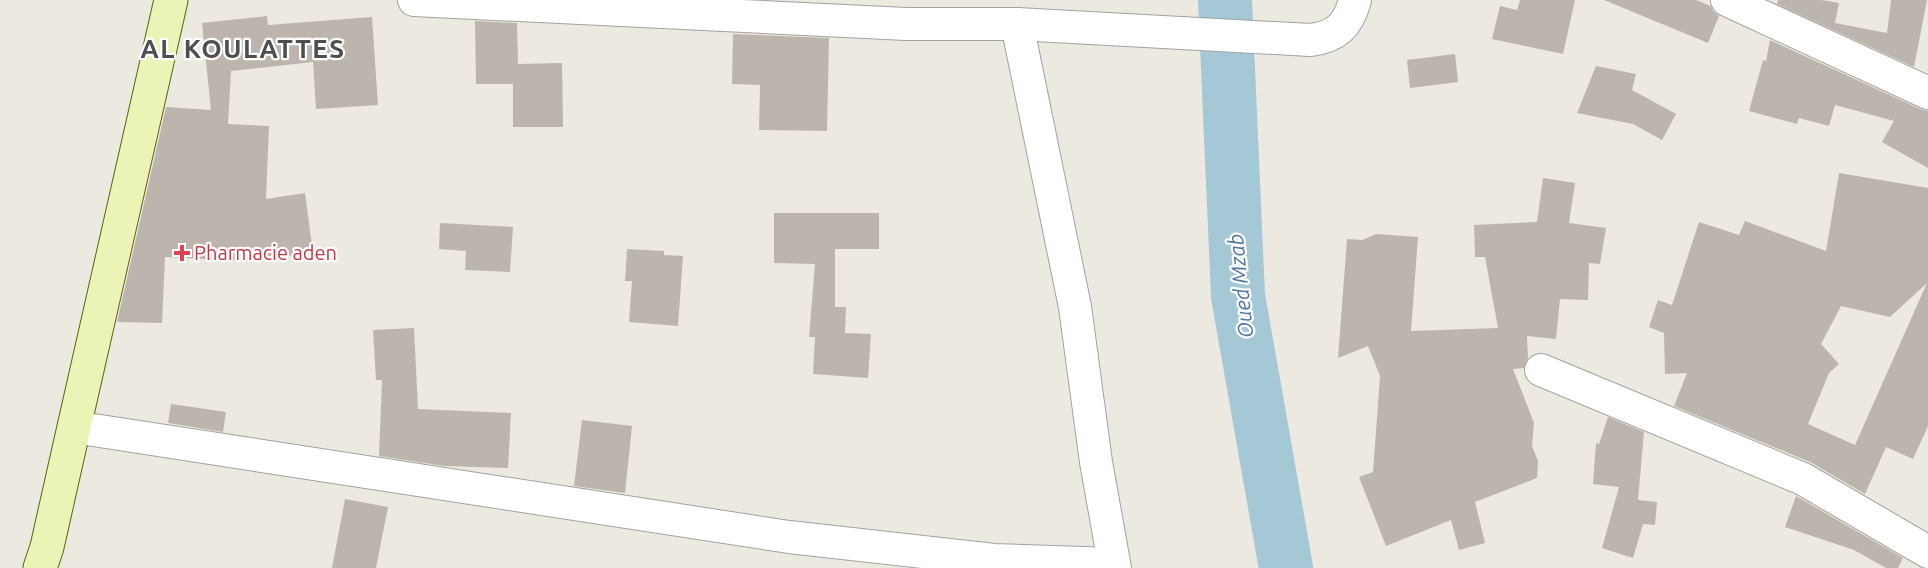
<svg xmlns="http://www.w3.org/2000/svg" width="1928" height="568" font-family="Ubuntu,sans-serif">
	<rect width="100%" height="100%" fill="#ece9e1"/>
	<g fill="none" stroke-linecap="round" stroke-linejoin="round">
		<path stroke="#a4c8d6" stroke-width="54" d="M1225 0 1238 296 1286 568"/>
	</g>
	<g fill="#bbb5ae" fill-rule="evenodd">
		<path d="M1520 0H1575L1563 54 1492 39 1500 6 1517 10Z"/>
		<path d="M1604 0H1696L1711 6 1713 11 1719 16 1708 43Z"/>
		<path d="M1778 0H1822L1839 3 1835 23 1887 33 1891 0H1927L1914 67 1777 4Z"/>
		<path d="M267 16 268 25 372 17 378 105 316 109 313 62 231 71 228 124 269 126 266 199 305 193 313 253 263 259V262L165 257 162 323 117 322 166 107 211 110 202 23Z"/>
		<path d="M475 21 517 23 518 64 562 63 563 127H513V84H476Z"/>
		<path d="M733 34 829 38 827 131 759 130 760 85 732 84Z"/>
		<path d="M1770 40 1920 109 1928 111V168L1882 142 1894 121 1835 105 1829 126 1799 118 1797 124 1749 111 1763 60 1766 61Z"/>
		<path d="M1455 54 1458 82 1410 88 1407 60Z"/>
		<path d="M1596 66 1636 74 1632 90 1676 114 1662 140 1633 124 1577 113Z"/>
		<path d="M1839 173 1928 188V426L1913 459 1886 447 1865 494 1810 462 1674 406 1687 373 1665 374 1664 333 1649 327 1658 300 1672 305 1699 222 1739 235 1745 221 1826 251ZM1927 283 1855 445 1808 424 1829 373 1839 364 1821 344 1841 306 1890 317Z"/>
		<path d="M1543 178 1575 183 1569 223 1606 228 1600 264 1589 263 1588 300 1560 299 1556 339 1527 336 1528 358 1524 368 1513 369 1534 423 1532 446 1538 461 1537 478 1475 502 1485 543 1459 550 1451 520 1386 546 1359 477 1373 472 1380 376 1368 346 1338 358 1347 239 1362 240 1376 234 1418 237 1411 331 1498 328 1485 257H1475L1474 225 1537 222Z"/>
		<path d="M774 213H879V249H835V307H846L845 333 871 334 868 378 813 374 815 337H809L815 264 774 263Z"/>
		<path d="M440 223 513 227 510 272 465 270 466 251 439 249Z"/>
		<path d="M627 249 664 251V255L683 256 678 326 629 322 632 281H625Z"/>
		<path d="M414 328 418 409 511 413 508 468 444 466 379 456 382 380H376L373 330Z"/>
		<path d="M171 404 226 412 223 432 168 423Z"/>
		<path d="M1608 417 1644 432 1638 500 1657 502 1655 525 1643 524 1633 558 1602 548 1619 487 1593 484 1596 443 1599 444Z"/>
		<path d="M582 420 632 426 625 493 574 486Z"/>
		<path d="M1796 496 1903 558 1898 568H1886L1854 550 1785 527Z"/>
		<path d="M345 499 388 507 376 568H332Z"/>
	</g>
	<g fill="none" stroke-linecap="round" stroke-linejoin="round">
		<defs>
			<g id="street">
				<path d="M414 0 906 24H1017L1310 40C1336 37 1348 26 1355 0"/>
				<path d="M1727 0 1928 93"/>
				<path d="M1017 24 1075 307 1096 462 1115 568"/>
				<path d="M1541 370 1803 479 1928 552"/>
				<path d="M74 427 789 537 994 560 1114 564"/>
			</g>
			<path id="secondary" d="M40 568 47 547 74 427 171 0"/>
		</defs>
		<use href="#street" stroke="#a2a2a2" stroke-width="34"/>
		<use href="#secondary" stroke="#57660d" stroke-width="35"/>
		<use href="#street" stroke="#fff" stroke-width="32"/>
		<use href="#secondary" stroke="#ecf3b7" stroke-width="33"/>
	</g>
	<path fill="#e0444e" stroke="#fff" stroke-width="2" d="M179 244h6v6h6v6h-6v6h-6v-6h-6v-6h6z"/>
	<g text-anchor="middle" stroke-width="4.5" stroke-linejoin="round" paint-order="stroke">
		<g font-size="20" fill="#be3a42" stroke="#fff" text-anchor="start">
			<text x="194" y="260">Pharmacie aden</text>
		</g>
		<g font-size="21" font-style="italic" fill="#5074a1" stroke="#fff">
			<text transform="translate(1241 286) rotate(-96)" y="7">Oued Mzab</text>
		</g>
		<g font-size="26" font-weight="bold" letter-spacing="1.5" fill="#4e4e4e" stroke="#fff">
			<text x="243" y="58">AL KOULATTES</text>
		</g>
	</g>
</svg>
